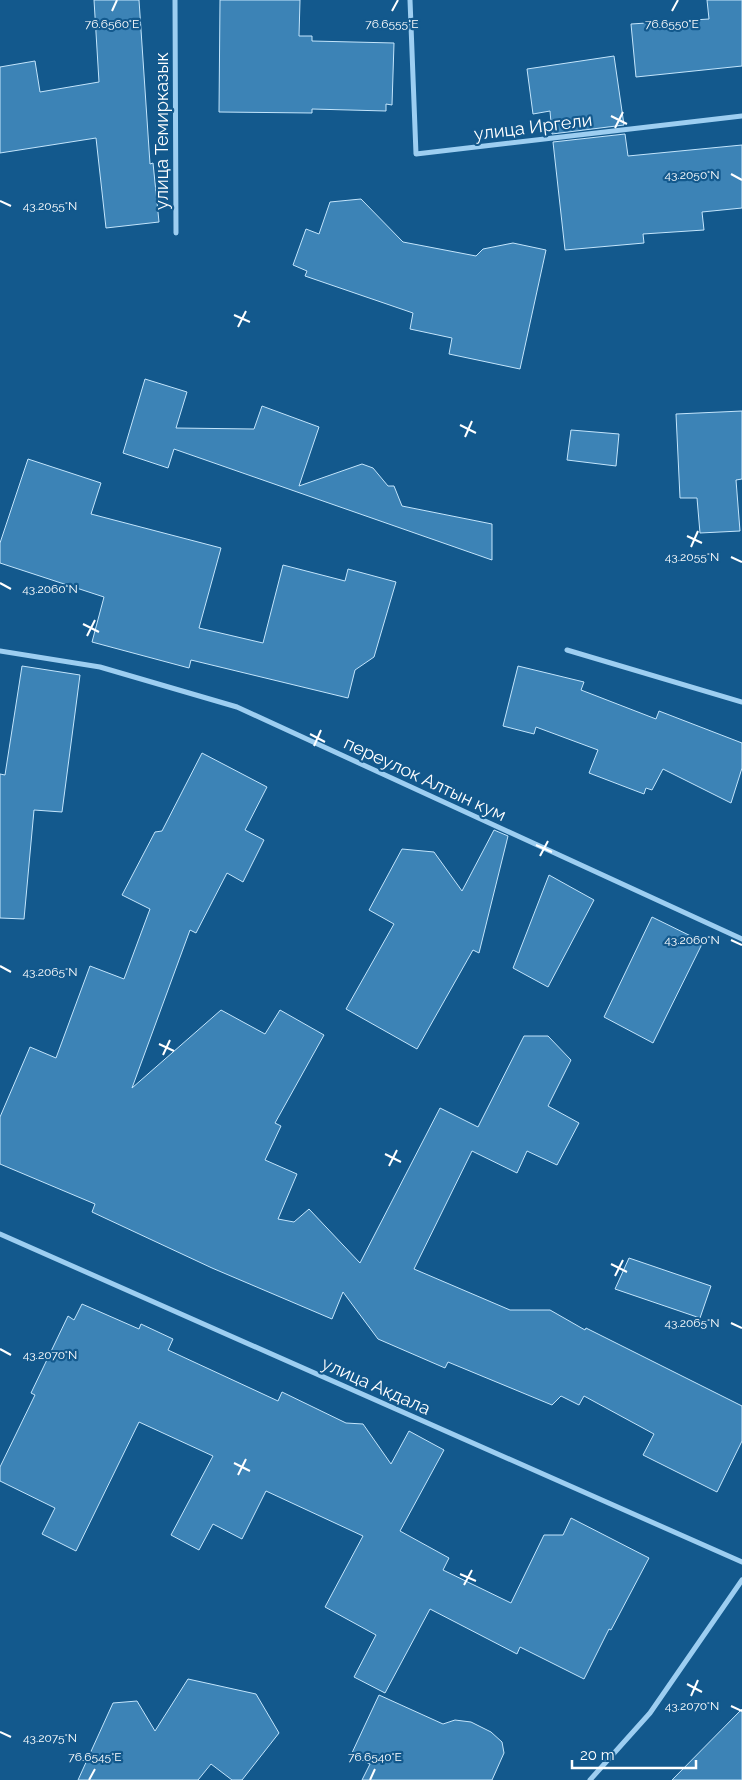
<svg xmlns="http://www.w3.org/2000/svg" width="742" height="1780" font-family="Raleway,sans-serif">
	<rect width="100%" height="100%" fill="#13598d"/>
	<g fill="#3c83b6" stroke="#c3e5fc">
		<path d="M94 0H139L150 164 153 163 159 222 106 228 96 138 0 153V67L35 61 40 92 99 82Z"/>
		<path d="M220 0H300L299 36H312V41L394 43 392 105 386 104V111L312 109V113L219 112Z"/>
		<path d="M707 0H742V66L636 77 631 24 709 19Z"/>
		<path d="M614 56 624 125 552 134 550 111 533 114 527 69Z"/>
		<path d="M625 134 628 156 742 145V208L702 212 704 230 643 234 644 243 565 250 553 142Z"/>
		<path d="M361 199 403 242 476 256 483 249 513 243 546 250 520 369 449 354 452 338 410 329 413 313 305 276 307 271 293 265 306 229 319 234 330 202Z"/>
		<path d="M145 379 187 392 176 428 254 429 262 406 319 427 299 486 362 464 373 468 388 486H394L402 506 492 524V560L174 449 168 468 123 453Z"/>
		<path d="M742 411V479L736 480 740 531 700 533 697 498H680L676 414Z"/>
		<path d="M571 430 619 434 616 466 567 460Z"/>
		<path d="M28 459 101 483 91 514 221 548 199 628 263 643 283 565 345 581 348 569 396 582 374 657 355 670 348 698 191 660 189 668 92 642 104 597 0 563V543Z"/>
		<path d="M22 666 80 675 62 812 34 810 24 919 0 918V774L5 775Z"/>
		<path d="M518 666 584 682 581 690 656 719 659 711 742 743V768L731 803 663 769 652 790 646 788 644 794 589 773 598 750 536 727 534 734 503 726Z"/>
		<path d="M202 753 267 787 245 830 264 840 243 882 227 873 196 933 190 930 132 1088 221 1010 265 1034 280 1010 324 1035 275 1123 281 1126 265 1160 297 1174 278 1219 294 1222 309 1209 360 1263 440 1108 478 1127 524 1036H548L571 1060 548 1106 579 1123 557 1165 527 1151 517 1173 472 1151 414 1269 510 1310H550L585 1330 586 1328 742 1406V1441L717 1492 643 1455 654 1434 584 1396 579 1405 561 1396 552 1405 448 1362 445 1368 378 1339 343 1292 332 1319 212 1268 92 1212 95 1204 0 1164V1117L30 1047 56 1058 90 966 124 979 150 909 122 895 155 832 162 831Z"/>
		<path d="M494 830 508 836 479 953 473 950 417 1049 346 1009 394 924 369 910 402 849 434 852 462 891Z"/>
		<path d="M549 875 594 900 548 987 513 968Z"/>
		<path d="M652 917 703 942 653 1043 604 1017Z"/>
		<path d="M629 1258 711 1286 700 1318 615 1289Z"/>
		<path d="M82 1304 139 1329 141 1324 173 1339 168 1350 278 1401 282 1392 346 1423 363 1424 391 1464 409 1431 444 1450 400 1531 449 1558 443 1570 511 1603 544 1535H563L571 1518 649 1558 611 1630 609 1629 584 1679 520 1647 517 1654 430 1609 385 1693 354 1677 376 1635 325 1607 363 1536 266 1491 242 1539 213 1524 199 1550 171 1535 213 1456 139 1422 76 1551 42 1534 55 1508 0 1481V1467L35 1395 31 1393 68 1316 74 1320Z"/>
		<path d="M188 1679 256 1694 279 1733 242 1780H232L211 1764 198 1780H78L113 1703 137 1701 155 1731Z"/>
		<path d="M379 1695 443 1724 455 1720 471 1722 491 1732 502 1742 504 1753 492 1780H362L370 1764 351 1755Z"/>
		<path d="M742 1709V1780H672Z"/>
	</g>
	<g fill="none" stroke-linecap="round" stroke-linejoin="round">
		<g stroke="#9dcef1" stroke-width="5">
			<path d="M175 0 176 233"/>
			<path d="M410 0 416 154 742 116"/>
			<path d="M567 650 742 702"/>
			<path d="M0 651 100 667 237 707 742 939"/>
			<path d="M0 1234 742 1562"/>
			<path d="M590 1780 650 1713 742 1580"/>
		</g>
	</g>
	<path fill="none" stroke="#fff" stroke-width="2" d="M112 11 117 0M392 11 398 0M672 11 678 0M611 116 627 124M615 128 623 112M731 174 742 180M0 201 11 206M234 315 250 322M238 327 246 311M460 425 476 433M465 437 472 421M687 536 702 543M691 547 698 531M731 557 742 562M0 583 11 589M83 624 99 632M87 636 95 620M310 734 325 742M314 746 321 730M536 845 552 852M540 856 548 841M731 940 742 945M0 966 11 972M159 1044 174 1051M163 1055 170 1040M385 1154 401 1162M389 1166 397 1150M611 1264 627 1272M615 1276 623 1260M731 1323 742 1328M0 1349 11 1355M234 1463 250 1471M238 1475 246 1459M460 1574 476 1581M464 1585 472 1570M687 1684 702 1692M691 1696 698 1680M731 1706 742 1711M0 1732 11 1737M89 1780 95 1769M370 1780 375 1769"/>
	<g text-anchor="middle" stroke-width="4.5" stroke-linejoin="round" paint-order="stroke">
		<g font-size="18" fill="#fff" stroke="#13598d">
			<text transform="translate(533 127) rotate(-7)" y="6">улица Иргели</text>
			<text transform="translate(162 131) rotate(-90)" y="6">улица Темирказык</text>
			<text transform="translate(425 779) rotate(25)" y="6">переулок Алтын кум</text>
			<text transform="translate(376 1386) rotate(24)" y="6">улица Акдала</text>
		</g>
	</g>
	<g font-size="12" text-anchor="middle" fill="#fff" stroke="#13598d" stroke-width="4.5" stroke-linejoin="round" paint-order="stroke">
		<text x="672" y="28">76.6550°E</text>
		<text x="112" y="28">76.6560°E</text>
		<text x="392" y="28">76.6555°E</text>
		<text x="692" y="179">43.2050°N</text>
		<text x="50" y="210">43.2055°N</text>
		<text x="692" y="561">43.2055°N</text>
		<text x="50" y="593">43.2060°N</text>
		<text x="692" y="944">43.2060°N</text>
		<text x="50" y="976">43.2065°N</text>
		<text x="692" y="1327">43.2065°N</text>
		<text x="50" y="1359">43.2070°N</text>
		<text x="692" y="1710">43.2070°N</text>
		<text x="50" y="1742">43.2075°N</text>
		<text x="95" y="1761">76.6545°E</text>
		<text x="375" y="1761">76.6540°E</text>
	</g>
	<path d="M572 1760v8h124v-8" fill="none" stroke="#ffffff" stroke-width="2.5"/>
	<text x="580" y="1760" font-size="15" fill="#ffffff" stroke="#13598d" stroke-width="4" paint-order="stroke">20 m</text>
</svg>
